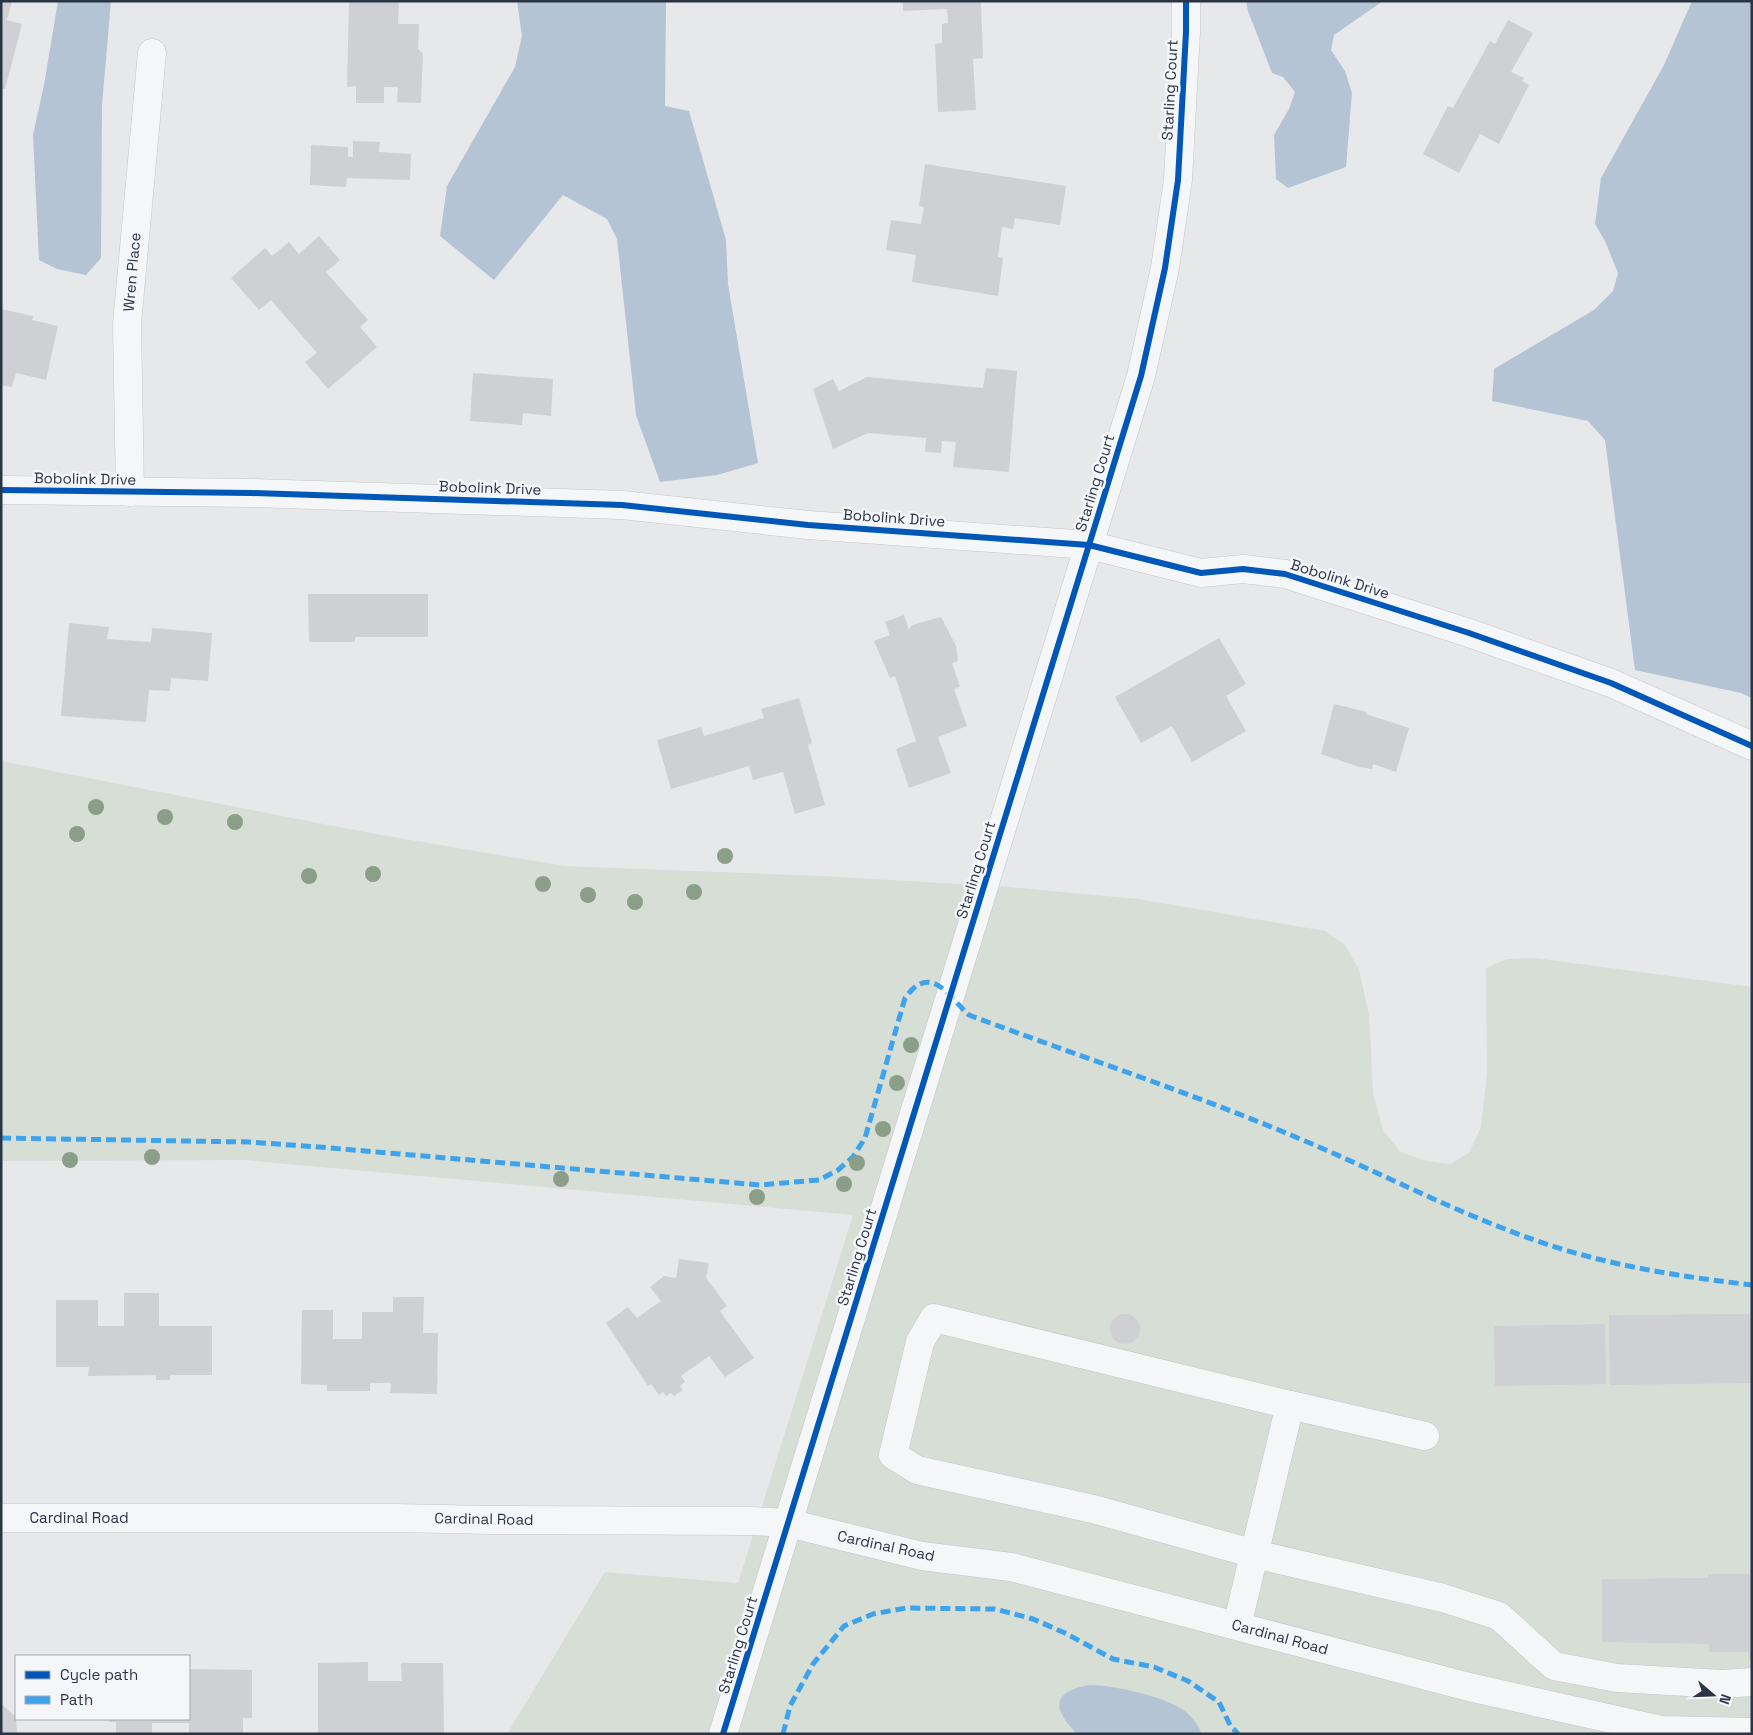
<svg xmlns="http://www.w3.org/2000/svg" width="1753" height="1735" font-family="'Space Grotesk',sans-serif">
	<rect width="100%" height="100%" fill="#e6e8ea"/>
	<path fill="#d6ded6" d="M1 761 375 834 565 866 822 876 1009 887 1138 899 1325 931 1345 945 1359 970 1369 1015 1373 1094 1383 1130 1400 1152 1427 1161 1450 1164 1469 1153 1481 1127 1487 1073 1486 968 1507 959 1535 958 1752 987V1734H507L605 1572 738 1583 853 1215 244 1160 1 1161Z"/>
	<g fill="#b4c4d5">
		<path d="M58 1H111L102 105 101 258 86 275 57 269 39 260 33 135 44 85Z"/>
		<path d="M517 1H666L665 106 689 111 726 240 728 284 758 463 717 475 660 482 636 415 617 239 607 219 563 195 494 280 440 236 447 186 515 67 522 36Z"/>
		<path d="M1246 1H1383L1334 35 1331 50 1345 71 1352 93 1346 167 1288 188 1276 179 1274 135 1289 109 1295 92 1283 77 1272 73 1248 11Z"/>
		<path d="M1692 1H1752V698L1741 693 1635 670 1605 440 1588 421 1492 401 1494 369 1594 310 1613 291 1618 273 1605 241 1595 224 1601 178 1664 65Z"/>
		<path d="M1090 1685C1113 1685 1168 1697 1186 1712 1192 1717 1199 1727 1202 1734H1077C1072 1728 1065 1722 1062 1714 1051 1694 1076 1687 1090 1685Z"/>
	</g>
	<g fill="#ced0d3">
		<path d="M1 1H12L7 20 22 24 5 89H1Z"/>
		<path d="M349 1H399L398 24H419L418 49 423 54 421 103 397 102 398 87H384V103H356V86L347 87Z"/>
		<path d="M903 1H981L983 58 973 59 976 110 938 112 935 44 942 43V24L948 23 947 9 903 11Z"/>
		<path d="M1508 20 1533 33 1511 72 1524 78 1522 81 1529 85 1499 144 1480 134 1459 173 1423 154 1448 106 1453 108 1490 41 1495 44Z"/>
		<path d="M353 141 380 142 379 152 411 154 410 180 347 178 346 187 310 185 311 145 348 147V157H353Z"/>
		<path d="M925 164 1066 186 1060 225 1015 218 1013 229 1002 227 998 257 1003 258 998 296 912 282 916 255 886 250 891 220 921 224 924 207 919 206Z"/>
		<path d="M319 236 340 260 326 272 368 320 360 327 377 347 328 389 305 362 317 353 271 300 259 310 231 278 265 248 272 256 289 242 299 254Z"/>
		<path d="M1 309 33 316 32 320 58 326 46 380 16 373 12 387 1 385Z"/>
		<path d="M986 368 1017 371 1009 472 953 467 956 442 942 441 941 453 925 452 926 438 868 433 833 449 813 389 833 379 839 391 867 377 983 388Z"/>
		<path d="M473 373 553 379 551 416 523 413 522 425 470 421Z"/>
		<path d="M308 594H428V637H355V642H309Z"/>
		<path d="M904 615 909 630 912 625 941 617 956 646 958 661 952 663 960 687 954 689 967 726 938 737 951 773 909 788 896 749 916 741 895 676 890 678 874 641 890 635 885 622Z"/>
		<path d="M69 623 109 627 107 639 151 642 152 628 212 633 208 681 171 678 170 691 149 690 146 722 61 716Z"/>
		<path d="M1219 638 1246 684 1226 696 1246 731 1192 762 1172 726 1141 743 1115 697Z"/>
		<path d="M799 698 812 743 808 745 825 805 795 814 783 772 753 780 749 766 671 789 657 740 701 727 704 736 764 718 761 709Z"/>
		<path d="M1334 704 1367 712 1366 714 1409 728 1396 772 1373 764 1372 769 1359 767 1321 754Z"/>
		<path d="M679 1259 709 1263 706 1278 727 1306 720 1311 754 1358 725 1377 709 1356 681 1376 685 1382 680 1386 683 1390 674 1396 671 1393 666 1396 663 1392 659 1395 651 1384 648 1386 606 1323 628 1307 637 1318 661 1301 650 1287 664 1276 676 1278Z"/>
		<path d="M124 1293H159V1326H212V1375H170V1380H156V1375L88 1376 89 1367H56V1300H98V1326H124Z"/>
		<path d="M393 1297H424L423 1333H438L437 1394 390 1393 391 1383H370V1391H327V1385L301 1384 302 1310H333V1339H362V1312H393Z"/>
		<path d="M1752 1314V1383L1610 1385 1609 1315Z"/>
		<circle cx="1125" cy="1329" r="15"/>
		<path d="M1605 1324 1606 1384 1495 1386 1494 1326Z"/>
		<path d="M1708 1574H1752V1660H1749V1652H1709V1644L1602 1642V1579L1708 1578Z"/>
		<path d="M368 1662V1681H402L401 1663H443L444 1734H318V1663Z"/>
		<path d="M189 1669 252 1670V1718H243V1734H189V1723H152V1734H116V1722H109V1719H189Z"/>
		<path d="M1 1704 16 1717 17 1734H1Z"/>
	</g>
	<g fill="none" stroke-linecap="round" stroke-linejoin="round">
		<defs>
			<g id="minor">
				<path d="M1 490 251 493 622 505 808 525 1089 545 1201 573 1243 569 1285 574 1469 633 1611 683 1752 746"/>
				<path d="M130 492 127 324 152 53"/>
				<path d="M1290 1405 1425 1436"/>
				<path d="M1 1518H395L490 1520 752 1521 788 1523 922 1556 1011 1567 1469 1687 1661 1730 1752 1732"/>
				<path d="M1237 1626 1290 1405 934 1318 920 1342 893 1455 917 1470 1093 1509 1255 1554 1443 1598 1499 1616 1554 1666 1617 1678 1722 1684 1752 1682"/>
				<path d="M723 1734 1141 376 1165 268 1178 180 1186 32V1"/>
			</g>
		</defs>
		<use href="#minor" stroke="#c4c6c8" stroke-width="29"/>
		<use href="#minor" stroke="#f5f6f7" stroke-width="28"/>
		<g stroke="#3ea3ec" stroke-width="5" stroke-dasharray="10 5" stroke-linecap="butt">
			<path d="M1 1138 249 1142 319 1147 760 1185 819 1180 838 1170 853 1157 865 1138 905 998C931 962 948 996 969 1015 1081 1057 1195 1094 1305 1141 1395 1179 1485 1228 1579 1254 1636 1270 1694 1278 1752 1285"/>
			<path d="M783 1734 790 1706 813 1664 844 1626 873 1614 906 1608 995 1609 1033 1619 1065 1633 1113 1659 1154 1667 1188 1681 1219 1702 1230 1725 1238 1734"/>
		</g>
		<defs>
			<g id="cycleway">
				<path d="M1 490 251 493 622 505 808 525 1089 545 1201 573 1243 569 1285 574 1469 633 1611 683 1752 746"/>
				<path d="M723 1734 1141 376 1165 268 1178 180 1186 32V1"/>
			</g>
		</defs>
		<use href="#cycleway" stroke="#f4f6f9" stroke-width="9"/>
		<use href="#cycleway" stroke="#0057b8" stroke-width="6"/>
	</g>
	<g fill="#8a9e88">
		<circle cx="96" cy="807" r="8"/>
		<circle cx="165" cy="817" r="8"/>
		<circle cx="235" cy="822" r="8"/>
		<circle cx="77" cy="834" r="8"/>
		<circle cx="725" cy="856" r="8"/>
		<circle cx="373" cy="874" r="8"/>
		<circle cx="309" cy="876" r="8"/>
		<circle cx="543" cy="884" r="8"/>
		<circle cx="694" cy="892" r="8"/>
		<circle cx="588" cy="895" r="8"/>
		<circle cx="635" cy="902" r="8"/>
		<circle cx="911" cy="1045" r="8"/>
		<circle cx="897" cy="1083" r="8"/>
		<circle cx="883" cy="1129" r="8"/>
		<circle cx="152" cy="1157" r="8"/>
		<circle cx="70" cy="1160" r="8"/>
		<circle cx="857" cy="1163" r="8"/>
		<circle cx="561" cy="1179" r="8"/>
		<circle cx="844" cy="1184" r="8"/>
		<circle cx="757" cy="1197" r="8"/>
	</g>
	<g text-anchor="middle" stroke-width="5" stroke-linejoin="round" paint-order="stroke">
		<g font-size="15" fill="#2b3445" stroke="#f4f6f9">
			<text transform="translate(1170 90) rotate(-87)" y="5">Starling Court</text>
			<text transform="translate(132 272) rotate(-85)" y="5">Wren Place</text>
			<text transform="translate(85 479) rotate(1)" y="5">Bobolink Drive</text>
			<text transform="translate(1095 483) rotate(-73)" y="5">Starling Court</text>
			<text transform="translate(490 488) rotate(2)" y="5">Bobolink Drive</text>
			<text transform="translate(894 518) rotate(4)" y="5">Bobolink Drive</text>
			<text transform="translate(1340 579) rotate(17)" y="5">Bobolink Drive</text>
			<text transform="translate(976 870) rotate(-73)" y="5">Starling Court</text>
			<text transform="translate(857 1257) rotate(-73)" y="5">Starling Court</text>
			<text x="79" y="1523">Cardinal Road</text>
			<text transform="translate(484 1519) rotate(1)" y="5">Cardinal Road</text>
			<text transform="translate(886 1546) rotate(12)" y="5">Cardinal Road</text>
			<text transform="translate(1280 1637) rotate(15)" y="5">Cardinal Road</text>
			<text transform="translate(738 1645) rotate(-73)" y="5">Starling Court</text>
		</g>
	</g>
	<rect width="1753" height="1735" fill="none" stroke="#2b3445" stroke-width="5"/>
	<rect x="15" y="1655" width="175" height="65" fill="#f4f6f9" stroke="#a4a8b1"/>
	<rect x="25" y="1671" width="25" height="8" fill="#0057b8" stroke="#a4a8b1"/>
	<text x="60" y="1680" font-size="15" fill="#2b3445">Cycle path</text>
	<rect x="25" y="1696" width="25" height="8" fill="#3ea3ec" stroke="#a4a8b1"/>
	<text x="60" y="1705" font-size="15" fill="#2b3445">Path</text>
	<g transform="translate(1713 1695) rotate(109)" stroke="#f4f6f9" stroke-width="4" paint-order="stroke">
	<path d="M0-4L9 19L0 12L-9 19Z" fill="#2b3445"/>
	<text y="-8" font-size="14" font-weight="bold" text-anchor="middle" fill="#2b3445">N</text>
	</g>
</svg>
